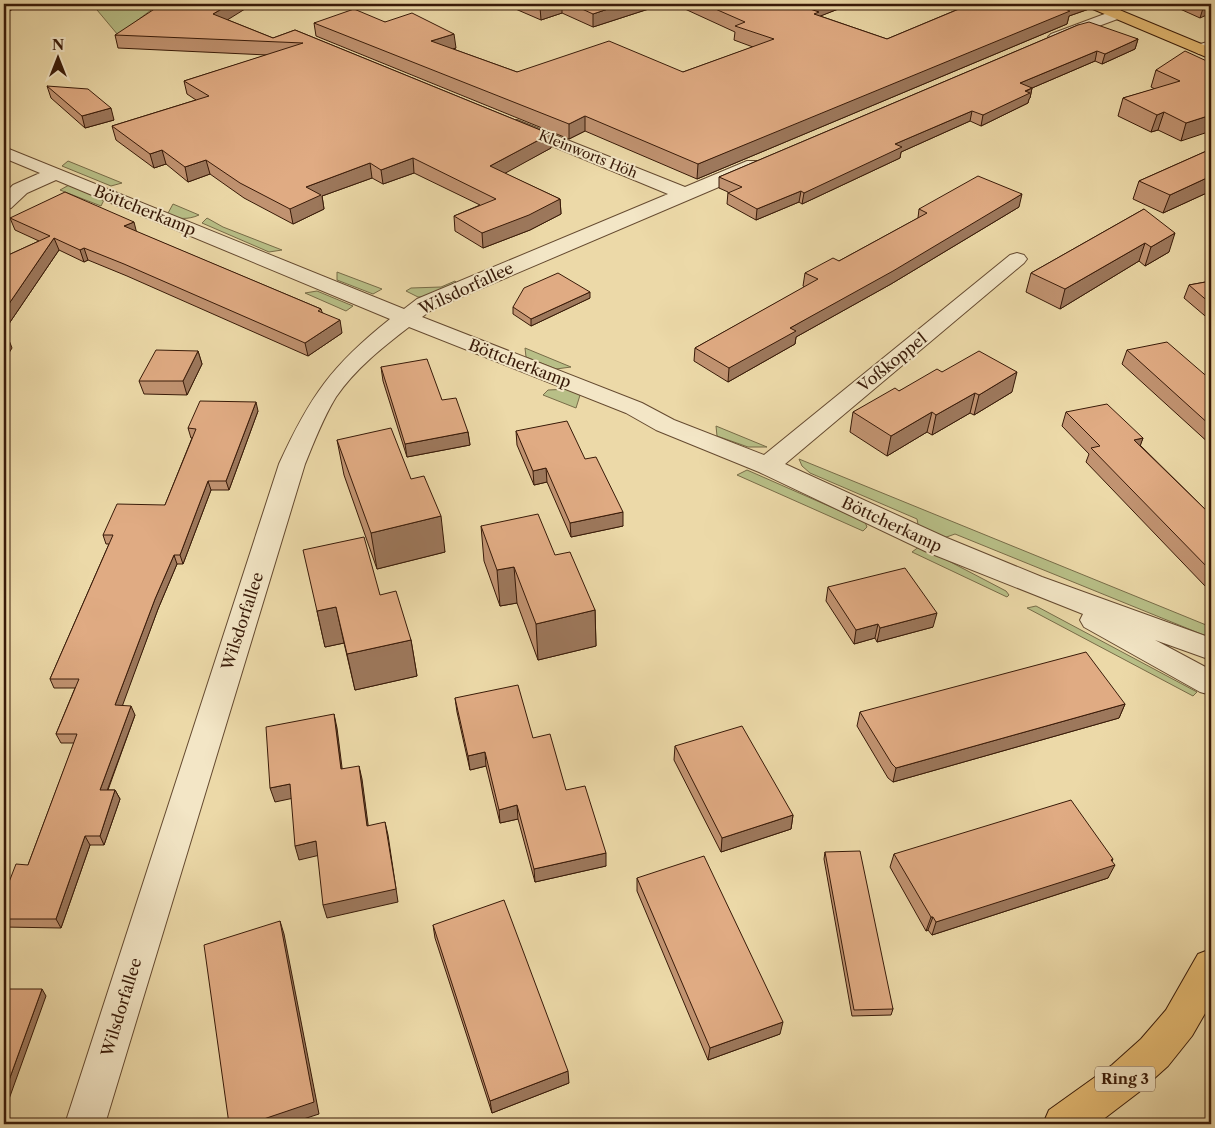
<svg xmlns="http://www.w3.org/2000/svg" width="1215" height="1128" font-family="'Libre Caslon Text',serif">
	<rect width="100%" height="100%" fill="#ecd9a8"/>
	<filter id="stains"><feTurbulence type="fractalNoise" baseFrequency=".004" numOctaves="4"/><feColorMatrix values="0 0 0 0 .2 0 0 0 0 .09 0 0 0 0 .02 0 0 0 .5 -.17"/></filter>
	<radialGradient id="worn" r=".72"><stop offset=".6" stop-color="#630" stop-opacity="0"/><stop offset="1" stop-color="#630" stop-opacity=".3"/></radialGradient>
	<g fill="#b8bf87" stroke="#786c48">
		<path d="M92 4H159L118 35Z"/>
		<path d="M68 161 122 183 111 186 62 166Z"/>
		<path d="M69 185 104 200 101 206 60 190Z"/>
		<path d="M173 204 199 215C188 220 178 219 167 215Z"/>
		<path d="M207 218 223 227 282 250 269 252 202 223Z"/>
		<path d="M337 272 382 289 373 294 337 280Z"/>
		<path d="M455 281 457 283 423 297H418L406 291 411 288 441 287Z"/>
		<path d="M317 291 353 306 346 311 305 293Z"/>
		<path d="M525 348 571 367 556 369 526 357Z"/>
		<path d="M571 389 581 392 576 408 543 395 548 390Z"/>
		<path d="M716 426 767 447H748L717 436Z"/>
		<path d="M799 459 1211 627V638L955 534 941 539 919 530 917 519 810 473 802 466Z"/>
		<path d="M747 470 865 522 867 527 863 531 737 475Z"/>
		<path d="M920 546 1006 591 1009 595 1007 597 912 552Z"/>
		<path d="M1036 606 1197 692 1193 696 1027 608Z"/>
	</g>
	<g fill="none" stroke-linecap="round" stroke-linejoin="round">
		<defs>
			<g id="minor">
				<path d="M1118 9 1126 14 1123 17 1061 40 1056 42 1048 37 1051 34Z"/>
				<path d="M1211 41V51L1199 54 1191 49 1193 46Z"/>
				<path d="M517 120 685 187 747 161H761L763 165 761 169 433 309 422 317 642 403 674 420 764 455 1010 255 1017 253 1024 255 1027 259 1024 263 785 464 947 538 1042 577 1211 638V660L1155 640 1211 670V695L1200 692 1084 627 1080 620 1083 614 927 552 759 472 656 430 626 413 409 327C383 347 355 369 336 397 323 418 314 442 305 464L105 1124H65L279 464C310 396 332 365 390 319L56 180 27 193 11 208 4 210V194L13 185 40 173 4 158V147L404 309 417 299 668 194 511 129 508 125 511 121Z"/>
			</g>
			<g id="major">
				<path d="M1086 4H1105L1211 48V59L1088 7Z"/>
				<path d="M1211 949V1003L1192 1036 1168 1066 1139 1092 1097 1124H1043L1049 1110 1112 1065 1141 1039 1166 1010 1198 954Z"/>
			</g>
		</defs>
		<use href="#minor" stroke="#654a30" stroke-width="2"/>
		<use href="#major" stroke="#381a08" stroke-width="2"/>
		<use href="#minor" fill="#f3e6c6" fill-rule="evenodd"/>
		<use href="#major" fill="#e6bc74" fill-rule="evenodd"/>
	</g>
	<g fill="#c19371" stroke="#381a08">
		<path d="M504 4H664L593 27 562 13 541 20Z"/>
		<path d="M674 4H851L820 16 887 39 961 8 949 4H1090L1089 9 1069 16 1067 24 697 179 585 131 569 139 316 36 314 23 385 22 456 48 453 49 517 72H683L753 47 734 40 735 32Z"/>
		<path d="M1169 4H1211L1200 18Z"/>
		<path d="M228 20 273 38 295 30 550 134 551 148 504 173 560 199 561 214 530 230 483 248 455 231 454 216 480 205 414 173 383 184 372 178 322 196 324 209 293 224 244 198 210 174 188 182 166 164 154 168 116 140 112 126 196 100 187 94 184 81 267 55 118 48 115 35Z"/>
		<path d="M1078 25 1138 39 1135 49 1102 64 1095 61 1032 88 1030 98 1029 99 1028 103 981 126 970 121 901 152 900 158 802 204 799 202 756 220 727 204 728 192 719 188V177Z"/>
		<path d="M1211 63 1181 141 1158 130 1151 132 1118 116 1123 98 1155 89 1151 87 1156 70Z"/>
		<path d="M47 86 114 120 85 128 51 98Z"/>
		<path d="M1211 149V191L1163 213 1133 199 1139 181Z"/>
		<path d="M1019 207 891 284 796 337 795 344 728 382 694 361 695 348 805 287 803 286 805 273 839 261 918 218 919 209Z"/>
		<path d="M1144 209 1169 252 1145 266 1139 261 1060 309 1026 292 1031 273Z"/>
		<path d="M10 218 137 232 321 309 322 312 342 333 308 356 127 276 88 260 84 262 59 250 4 331V257L39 241 15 230Z"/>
		<path d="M1211 281V321L1184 298 1189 285Z"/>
		<path d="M590 298 531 326 513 314V307Z"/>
		<path d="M1127 350 1211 380V445L1122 364Z"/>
		<path d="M198 351 202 364 187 395 144 394 139 381Z"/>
		<path d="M381 367 442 400 468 432 470 445 407 457 383 381Z"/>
		<path d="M942 372 1012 392 974 415 970 413 932 435 927 432 887 456 850 432 853 412 899 391Z"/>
		<path d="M258 411 229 490H211L183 564H177L158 609 122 705 135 715 108 790H115L120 799 104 845H90L61 928 4 927V895L28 865 74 743H61L56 734 75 688H54L50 679 109 544H106L103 535 165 505 192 438H191L188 428Z"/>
		<path d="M1066 412 1143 438 1140 445 1211 515V586L1206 587 1086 462 1089 454 1062 426Z"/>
		<path d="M516 431 585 459 623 526 571 537 547 482 534 485 517 445Z"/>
		<path d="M337 440 411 479 445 552 377 569 344 475Z"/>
		<path d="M481 526 555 555 595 610 596 646 538 660 517 603 500 606 484 561Z"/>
		<path d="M828 587 933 627 877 642 875 638 854 644 826 601Z"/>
		<path d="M380 595 411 640 417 676 355 690 344 643 325 647 317 611Z"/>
		<path d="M455 698 533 738 566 790 606 866 535 882 518 819 500 823 486 766 470 770 457 712Z"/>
		<path d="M1125 704 1119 718 893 782 888 778 857 726 860 712Z"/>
		<path d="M675 746 793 815 791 829 721 852 674 760Z"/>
		<path d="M825 852 893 1009 891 1015 852 1016 824 859Z"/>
		<path d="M894 854 1112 861 1108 878 932 935 928 930 926 931 890 867Z"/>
		<path d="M637 878 780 1034 708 1060 637 891Z"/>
		<path d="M433 925 569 1083 492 1113 435 938Z"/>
	</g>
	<g fill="#9d785c" stroke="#381a08">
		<path d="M4 4H20L4 15Z"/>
		<path d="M230 4H253L216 27 213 14Z"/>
		<path d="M550 4H562V13L541 20 540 7Z"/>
		<path d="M623 4H664L593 27V14Z"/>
		<path d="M818 4H851L818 17 807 8Z"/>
		<path d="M1070 4H1090L1089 9 1069 16 1067 24 697 179 698 164 1060 7Z"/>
		<path d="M1206 4H1211V13L1200 18 1204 5Z"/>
		<path d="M454 34 456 48 433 55 431 41Z"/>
		<path d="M1138 39 1135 49 1102 64 1105 54Z"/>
		<path d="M1097 51 1095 61 1018 94 1020 83Z"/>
		<path d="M1032 88 1030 98 1029 99 1028 103 981 126 983 115Z"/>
		<path d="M111 108 114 120 85 128 82 116Z"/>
		<path d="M972 111 970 121 901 152 900 158 802 204 804 193 895 144Z"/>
		<path d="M1164 112 1158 130 1151 132 1157 115Z"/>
		<path d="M1211 115V131L1181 141 1186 123Z"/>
		<path d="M585 116V131L569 139V124Z"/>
		<path d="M550 134 551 148 491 181 490 166Z"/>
		<path d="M162 150 166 164 154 168 150 154Z"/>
		<path d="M413 158 414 173 383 184 381 170Z"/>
		<path d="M206 160 210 174 188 182 185 167Z"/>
		<path d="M370 163 372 178 322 196 324 209 293 224 290 209 306 187Z"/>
		<path d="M1211 176V191L1163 213 1170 195Z"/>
		<path d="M801 191 799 202 756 220 757 209Z"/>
		<path d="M1022 194 1019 207 891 284 796 337 795 344 728 382 729 368 790 328Z"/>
		<path d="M560 199 561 214 530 230 483 248 482 233Z"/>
		<path d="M134 222 137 234 124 226Z"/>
		<path d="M1175 233 1169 252 1145 266 1151 247Z"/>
		<path d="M54 238 59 250 4 331V311Z"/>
		<path d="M1145 243 1139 261 1060 309 1065 289Z"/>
		<path d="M84 248 88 260 84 262 80 250Z"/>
		<path d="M590 292V298L531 326V319Z"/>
		<path d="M340 320 342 333 308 356 305 343Z"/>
		<path d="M7 335 12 348 4 361V340Z"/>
		<path d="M198 351 202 364 187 395 183 381Z"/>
		<path d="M1017 372 1012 392 974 415 979 395Z"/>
		<path d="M975 393 970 413 932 435 936 415Z"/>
		<path d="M256 402 258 411 229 490 226 481Z"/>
		<path d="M932 412 927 432 887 456 891 436Z"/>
		<path d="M468 432 470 445 407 457 405 444Z"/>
		<path d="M1143 438 1138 452 1134 440Z"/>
		<path d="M546 468 547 482 534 485 533 471Z"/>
		<path d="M208 481 211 490 183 564 180 555Z"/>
		<path d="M623 512V526L571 537 570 523Z"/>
		<path d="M441 516 445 552 377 569 371 533Z"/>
		<path d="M174 555 177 564 158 609 119 715 115 705 155 599Z"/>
		<path d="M514 567 517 603 500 606 497 570Z"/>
		<path d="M1211 577V586L1206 587Z"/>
		<path d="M336 607 344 643 325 647 317 611Z"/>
		<path d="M595 610 596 646 538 660 536 624Z"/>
		<path d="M937 613 933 627 877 642 880 628Z"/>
		<path d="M878 624 875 638 854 644 856 630Z"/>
		<path d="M411 640 417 676 355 690 347 654Z"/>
		<path d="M1125 704 1119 718 893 782 896 768Z"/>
		<path d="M131 706 135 715 104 799 100 790Z"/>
		<path d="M334 714 337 728 344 783 341 769Z"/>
		<path d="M485 752 486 766 470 770 468 756Z"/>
		<path d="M359 766 362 779 370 839 367 826Z"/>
		<path d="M290 784 294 798 275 802 270 788Z"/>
		<path d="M115 790 120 799 104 845 100 836Z"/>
		<path d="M517 805 518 819 500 823 499 810Z"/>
		<path d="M793 815 791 829 721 852 722 838Z"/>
		<path d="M385 822 388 835 398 902 327 918 323 905Z"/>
		<path d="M85 836 90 845 61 928 56 919Z"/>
		<path d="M316 841 320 855 299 860 295 846Z"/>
		<path d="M606 853V866L535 882 534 869Z"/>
		<path d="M1113 859 1110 866 1115 865 1108 878 932 935 936 922Z"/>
		<path d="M931 917H933L928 930 926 931Z"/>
		<path d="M280 921 284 934 319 1114 288 1124H249Z"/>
		<path d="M42 989 46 996 4 1113V1094Z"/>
		<path d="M783 1022 780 1034 708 1060 710 1048Z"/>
		<path d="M568 1071 569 1083 492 1113 490 1101Z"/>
	</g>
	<g fill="#e0ab83" stroke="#381a08">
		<path d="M162 4H230L213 14 273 38 295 30 550 134 490 166 560 199 529 215 482 233 454 216 496 199 413 158 381 170 370 163 306 187 321 195 290 209 240 183 206 160 185 167 162 150 150 154 112 126 209 96 184 81 303 43 115 35Z"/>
		<path d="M533 4H550L540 7Z"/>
		<path d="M571 4H623L593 14Z"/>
		<path d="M704 4H818L807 8 819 12 814 14 887 39 971 4H1070L1060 7 1070 11 698 164 585 116 569 124 314 23 354 9 385 22 412 13 454 34 431 41 517 72 609 41 683 72 774 39 735 26 745 22Z"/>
		<path d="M1089 22 1138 39 1105 54 1097 51 1020 83 1032 88 1025 91 1030 93 983 115 972 111 895 144 902 147 804 193 801 191 757 209 728 193 742 187 719 177 1078 25Z"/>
		<path d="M1185 51 1211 63V115L1186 123 1164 112 1157 115 1123 98 1180 81 1156 70Z"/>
		<path d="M47 86 88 89 111 108 82 116Z"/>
		<path d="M1211 149V176L1170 195 1139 181Z"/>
		<path d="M978 176 1022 194 893 271 790 328 796 331 729 368 695 348 818 279 805 273 833 258 839 261 927 213 919 209Z"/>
		<path d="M65 192 134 222 124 226 321 309 318 311 340 320 305 343 124 264 84 248 80 250 54 238 4 311V257L50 236 10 218Z"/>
		<path d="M1144 209 1175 233 1151 247 1145 243 1065 289 1031 273Z"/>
		<path d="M558 273 590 292 531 319 513 307 524 288Z"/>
		<path d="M1211 281V304L1189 285Z"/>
		<path d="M4 335H7L4 340Z"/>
		<path d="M1167 342 1211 380V426L1127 350Z"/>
		<path d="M156 350 198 351 183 381H139Z"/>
		<path d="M979 351 1017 372 979 395 975 393 936 415 932 412 891 436 853 412 895 388 899 391 937 369 942 372Z"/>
		<path d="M427 359 442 400 456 398 468 432 405 444 381 367Z"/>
		<path d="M200 401 256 402 226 481H208L180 555H174L155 599 115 705 131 706 100 790H115L100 836H85L56 919H4V895L16 864 28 865 77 734H56L79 679H50L113 535H103L117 504 165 505 196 429 188 428Z"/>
		<path d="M1107 404 1143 438 1134 440 1211 515V571L1091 448 1100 446 1066 412Z"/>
		<path d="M567 421 585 459 596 457 623 512 570 523 546 468 533 471 516 431Z"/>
		<path d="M391 428 411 479 424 476 441 516 371 533 337 440Z"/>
		<path d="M538 514 555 555 570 552 595 610 536 624 514 567 497 570 481 526Z"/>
		<path d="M364 537 380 595 396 591 411 640 347 654 336 607 317 611 303 550Z"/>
		<path d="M905 568 937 613 880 628 878 624 856 630 828 587Z"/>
		<path d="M1086 652 1125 704 896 768 892 764 860 712Z"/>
		<path d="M518 685 533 738 550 734 566 790 585 786 606 853 534 869 517 805 499 810 485 752 468 756 455 698Z"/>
		<path d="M334 714 341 769 359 766 367 826 385 822 396 889 323 905 316 841 295 846 290 784 270 788 266 727Z"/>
		<path d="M742 726 793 815 722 838 675 746Z"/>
		<path d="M1071 800 1113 859 1111 860 1115 865 936 922 933 917H931L894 854Z"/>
		<path d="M860 851 893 1009 854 1010 825 852Z"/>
		<path d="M704 856 783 1022 710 1048 637 878Z"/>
		<path d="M504 900 568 1071 490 1101 433 925Z"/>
		<path d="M280 921 314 1102 249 1124H229L204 945Z"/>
		<path d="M4 989H42L4 1094Z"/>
	</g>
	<g text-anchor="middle" stroke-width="4" stroke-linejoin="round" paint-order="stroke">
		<g font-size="14" fill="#381a08" stroke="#f3e6c6">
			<text transform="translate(588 154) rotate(22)" y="5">Kleinworts Höh</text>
		</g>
		<rect fill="#f3e6c6" stroke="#705741" stroke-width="1" x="1095" y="1066.5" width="60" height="25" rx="4"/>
		<g font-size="15" font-weight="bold" fill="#381a08">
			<text x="1125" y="1084">Ring 3</text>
		</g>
		<g font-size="16" fill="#381a08" stroke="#f3e6c6">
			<text transform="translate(145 210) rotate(22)" y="6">Böttcherkamp</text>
			<text transform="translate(466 288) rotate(-25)" y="6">Wilsdorfallee</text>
			<text transform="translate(892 362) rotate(-39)" y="6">Voßkoppel</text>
			<text transform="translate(520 363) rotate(21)" y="6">Böttcherkamp</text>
			<text transform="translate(892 524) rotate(25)" y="6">Böttcherkamp</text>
			<text transform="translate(242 621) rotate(-72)" y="6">Wilsdorfallee</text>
			<text transform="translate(121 1007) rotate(-73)" y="6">Wilsdorfallee</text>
		</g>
	</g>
	<rect width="1215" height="1128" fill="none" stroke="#ecd9a8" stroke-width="20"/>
	<rect x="5" y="5" width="1205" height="1118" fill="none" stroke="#381a08" stroke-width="2.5"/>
	<rect x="10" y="10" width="1195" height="1108" fill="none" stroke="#381a08"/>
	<g transform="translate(58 58)" stroke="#f3e6c6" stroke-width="4" paint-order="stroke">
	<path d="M0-4L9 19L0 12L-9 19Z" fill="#381a08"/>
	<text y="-8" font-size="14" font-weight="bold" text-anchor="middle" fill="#381a08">N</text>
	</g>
	<rect width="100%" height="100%" filter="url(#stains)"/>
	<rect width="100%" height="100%" fill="url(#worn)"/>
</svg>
